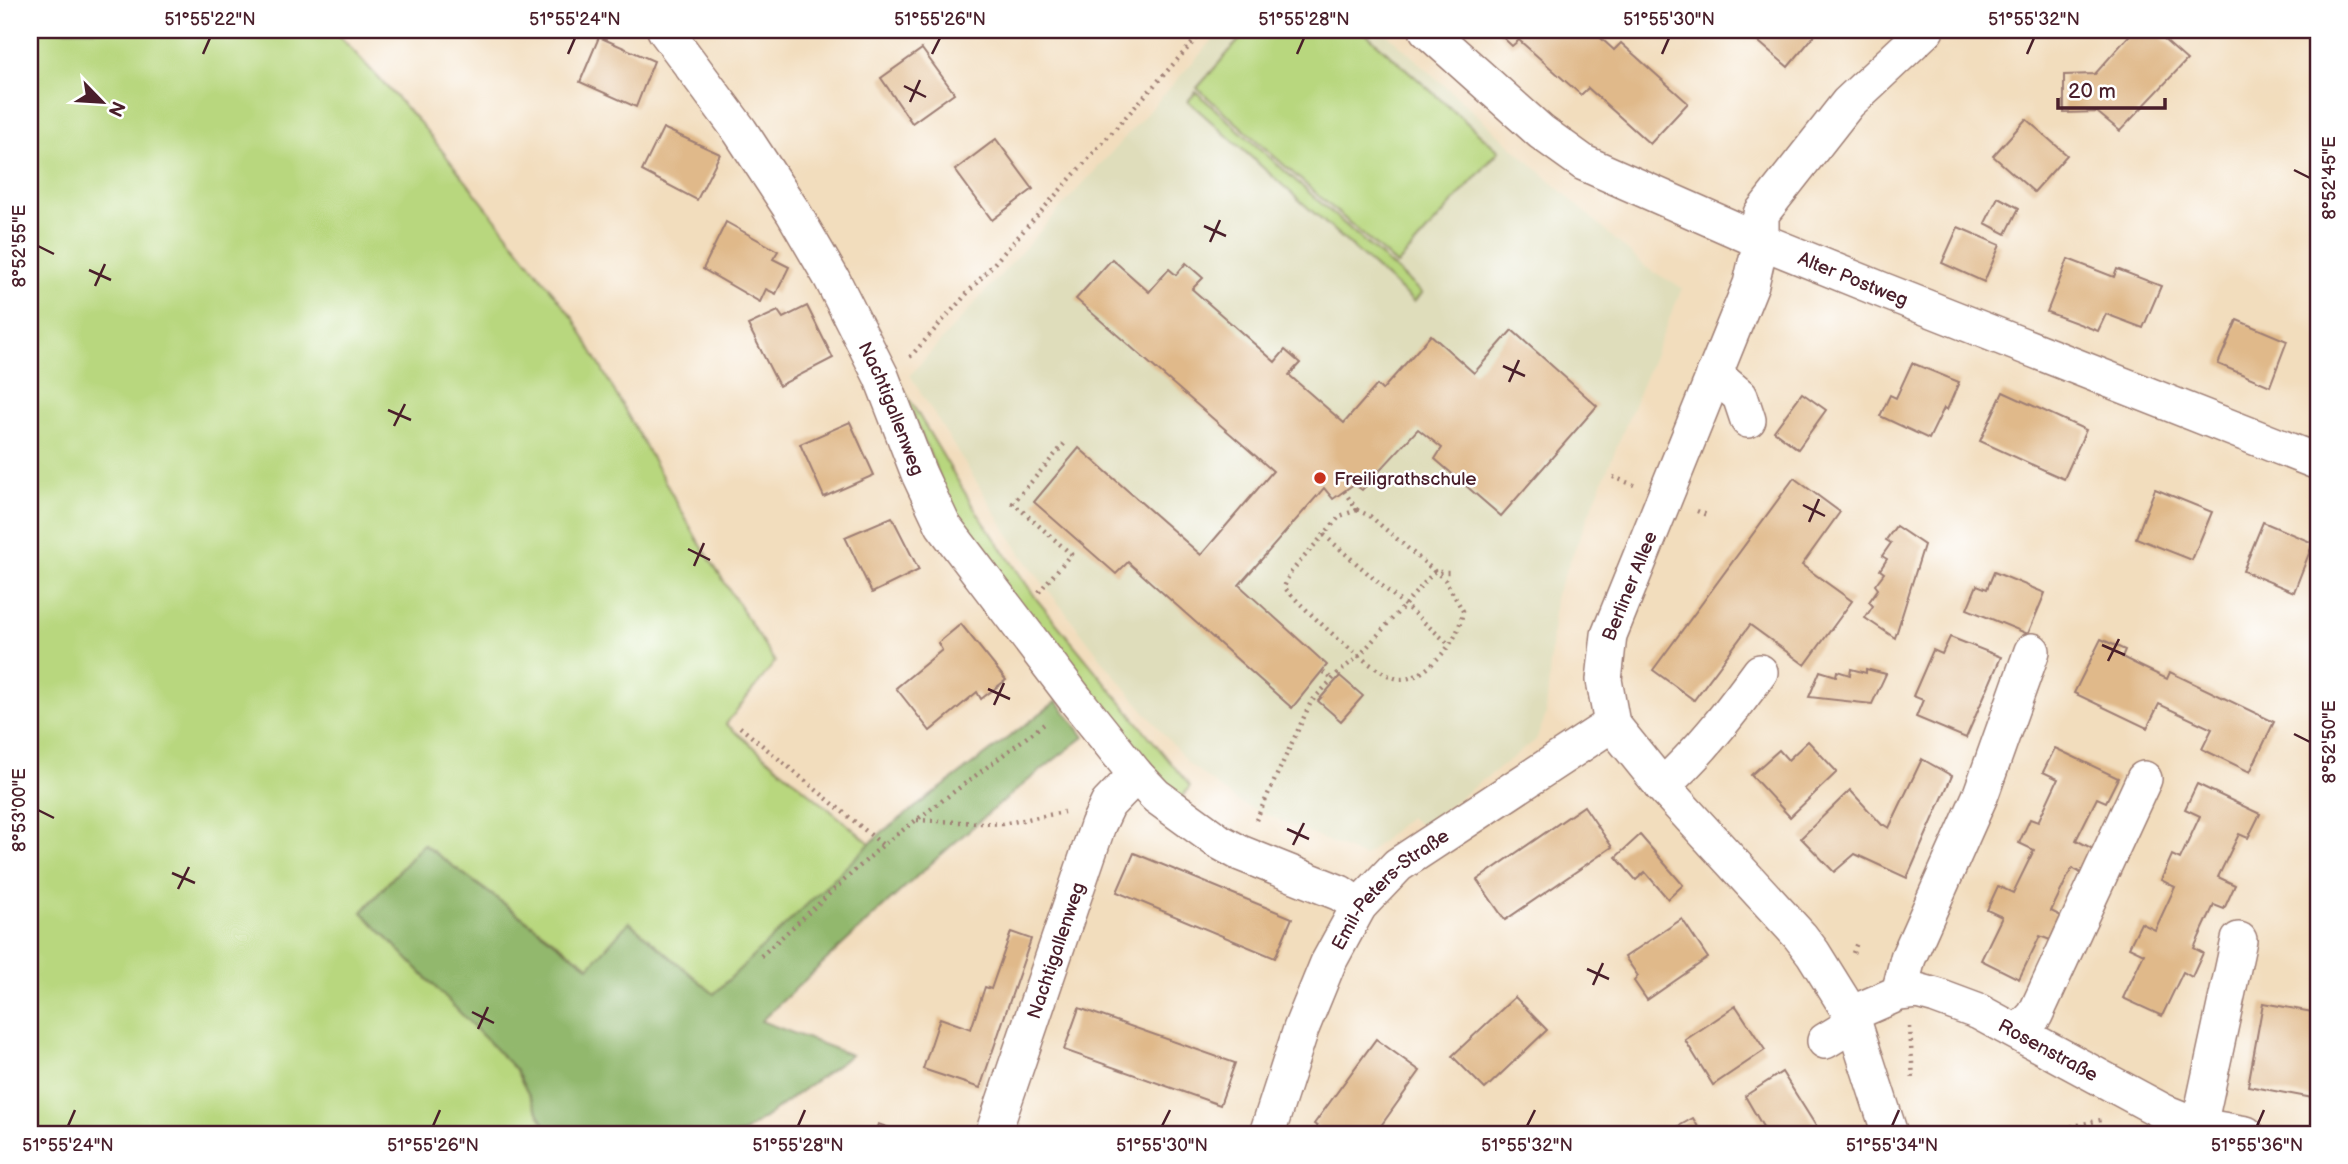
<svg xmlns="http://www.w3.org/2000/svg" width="2348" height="1164" font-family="'Balsamiq Sans',sans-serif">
	<rect width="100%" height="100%" fill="#fff"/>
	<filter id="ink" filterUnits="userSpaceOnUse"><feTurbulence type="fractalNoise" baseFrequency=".0143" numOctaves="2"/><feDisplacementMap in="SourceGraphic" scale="14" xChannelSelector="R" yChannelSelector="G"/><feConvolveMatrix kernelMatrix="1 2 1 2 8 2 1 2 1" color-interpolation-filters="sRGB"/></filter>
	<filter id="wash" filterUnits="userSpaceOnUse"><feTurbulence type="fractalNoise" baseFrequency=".00686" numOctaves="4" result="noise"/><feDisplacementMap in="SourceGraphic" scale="28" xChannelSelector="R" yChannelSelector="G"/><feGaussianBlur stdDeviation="1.57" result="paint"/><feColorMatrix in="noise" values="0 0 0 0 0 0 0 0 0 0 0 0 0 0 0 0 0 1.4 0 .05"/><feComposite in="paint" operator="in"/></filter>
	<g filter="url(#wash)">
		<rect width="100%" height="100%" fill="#f2ddbd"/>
		<path fill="#dfddbb" d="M1222 30H1383L1647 268 1682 288 1555 597 1546 715 1536 740 1422 826 1409 817 1364 857 1238 802 1188 763 1107 666 1023 557 910 375Z"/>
		<g fill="#b8d77e" stroke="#817b54" stroke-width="2">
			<path d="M30 30H334L421 124 574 319 697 539 775 662 726 724 871 844 714 994 629 922 590 967 423 844 362 912 515 1069 550 1134H30Z"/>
			<path d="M1248 30H1362L1499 151 1397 265 1197 88Z"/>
			<path d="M1196 92 1422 293 1414 302 1188 101Z"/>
			<path d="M899 382 974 508 1038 601 1190 786 1182 798 1171 788 1000 582 958 521Z"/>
		</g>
		<path fill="#92b86d" stroke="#6e6c4c" stroke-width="2" d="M1057 701 1084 737C969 823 866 923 761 1021L851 1055 742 1134H550L515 1069 362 912 423 844 589 967 629 922 714 994 881 833Z"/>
		<g id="blocks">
			<g fill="#e0b98a">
				<path d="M1495 30H1592L1614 50 1621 43 1688 103 1650 144 1588 88 1581 95 1519 40 1512 46Z"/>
				<path d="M1745 30H1819L1788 67Z"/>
				<path d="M2134 30H2153L2187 60 2120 131 2097 112 2064 113V75L2095 74Z"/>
				<path d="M599 37 654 61 636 107 580 82Z"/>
				<path d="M922 49 954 93 912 123 881 78Z"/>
				<path d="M2026 119 2067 155 2034 192 1993 156Z"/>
				<path d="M663 128 720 154 697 200 642 171Z"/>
				<path d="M996 139 1033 189 992 220 955 170Z"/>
				<path d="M1998 197 2019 208 2006 234 1985 223Z"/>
				<path d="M2318 207V239L2308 235Z"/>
				<path d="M726 222 778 251 773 259 789 267 776 294 766 289 760 302 703 269Z"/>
				<path d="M1958 227 2000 245 1984 282 1942 263Z"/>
				<path d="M1112 259 1149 292 1169 269 1176 275 1186 263 1203 278 1192 289 1275 362 1285 350 1300 363 1289 375 1344 423 1377 385 1382 390 1431 335 1474 373 1512 330 1597 406 1501 516 1435 459 1442 448 1418 429 1362 490 1354 484 1333 499 1324 488 1239 585 1327 665 1292 708 1128 562 1116 574 1034 502 1079 448 1201 555 1273 471 1076 299Z"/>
				<path d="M2068 259 2114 277 2117 269 2161 286 2143 328 2106 314 2098 331 2047 312Z"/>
				<path d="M807 306 833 358 779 386 748 325 778 311 783 318Z"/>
				<path d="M2237 320 2287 341 2270 386 2218 364Z"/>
				<path d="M1912 363 1959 382 1947 410 1944 408 1929 439 1880 416 1890 395 1896 398Z"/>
				<path d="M2003 392 2086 430 2064 479 1980 441Z"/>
				<path d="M1802 393 1826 410 1798 449 1774 431Z"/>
				<path d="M850 422 874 475 824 497 800 444Z"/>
				<path d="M1794 478 1840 512 1802 565 1852 601 1805 665 1750 625 1694 700 1653 670Z"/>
				<path d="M2155 489 2212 512 2192 560 2136 538Z"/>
				<path d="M892 517 919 570 872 593 845 537Z"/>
				<path d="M2263 522 2313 543 2294 592 2243 571Z"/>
				<path d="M1896 526 1924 545 1895 638 1865 618 1873 606 1869 602 1878 589 1875 585 1884 573 1880 570 1887 559 1882 556 1891 543 1886 540Z"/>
				<path d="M1994 572 2045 593 2028 634 1967 609 1977 585 1987 589Z"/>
				<path d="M961 624 1006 680 981 699 977 692 930 731 896 688 942 650 938 643Z"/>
				<path d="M1950 637 2001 657 1966 738 1916 717 1923 700 1913 696 1933 650 1942 654Z"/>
				<path d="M2101 639 2125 650 2122 657 2142 667 2167 679 2170 672 2274 722 2250 772 2202 749 2212 729 2159 704 2147 728 2074 693Z"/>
				<path d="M1851 669 1866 673V669L1886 674 1872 704 1809 697 1820 671 1836 676 1837 671 1850 675Z"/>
				<path d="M1340 676 1363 696 1341 721 1318 701Z"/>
				<path d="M1808 741 1837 772 1790 817 1751 775 1779 750 1788 760Z"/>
				<path d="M2055 748 2118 778 2106 802 2097 798 2076 840 2093 849 2081 873 2072 868 2051 911 2061 916 2050 940 2040 936 2019 979 1981 960 2002 917 1987 910 1998 886 2013 893 2034 850 2019 843 2030 819 2038 822 2058 779 2043 772Z"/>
				<path d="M1922 759 1952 776 1907 878 1855 854 1834 872 1801 838 1850 790 1882 825H1884L1889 828Z"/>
				<path d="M2197 784 2260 814 2248 838 2239 834 2218 877 2235 885 2224 909 2214 905 2194 948 2203 953 2192 977 2183 972 2162 1016 2123 998 2144 954 2129 947 2141 923 2155 930 2175 887 2161 880 2172 855 2180 859 2200 816 2185 809Z"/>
				<path d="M1584 806 1612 847 1505 920 1477 880Z"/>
				<path d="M1640 835 1683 885 1668 899 1645 872 1636 880 1616 857Z"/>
				<path d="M1134 853 1292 918 1275 958 1117 892Z"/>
				<path d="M1682 919 1708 958 1647 1000 1634 981 1638 976 1625 957Z"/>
				<path d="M1011 932 1031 939 980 1088 923 1069 940 1018 971 1029 985 987 991 989Z"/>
				<path d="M1515 997 1547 1030 1485 1089 1452 1056Z"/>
				<path d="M2263 1003 2318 1013V1099L2248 1086Z"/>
				<path d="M1736 1006 1765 1050 1713 1085 1685 1040Z"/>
				<path d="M1079 1008 1235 1063 1220 1105 1064 1050Z"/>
				<path d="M1376 1039 1420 1071 1375 1134H1328L1314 1124Z"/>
				<path d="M1782 1072 1821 1134H1763L1766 1132 1745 1096Z"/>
				<path d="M1693 1118 1702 1134H1665Z"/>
				<path d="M878 1124 907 1134H875Z"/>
			</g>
		</g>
	</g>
	<g filter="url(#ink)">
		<use href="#blocks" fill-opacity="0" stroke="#9e7e74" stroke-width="2"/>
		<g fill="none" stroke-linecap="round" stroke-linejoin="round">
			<defs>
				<g id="minor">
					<path id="s1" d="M665 30 740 131 793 212 832 279 881 376 919 474 943 525 1076 700 1136 775 1156 796 1218 841 1240 853 1340 893 1359 906"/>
					<path id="s2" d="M1427 30 1541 132 1584 163 1761 241 1882 290 2318 462"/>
					<path d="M1714 374 1740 396 1748 420"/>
					<path d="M1662 786C1700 752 1730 713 1760 672"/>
					<path d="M1899 993 1908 958 1981 794 2032 651"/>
					<path id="s3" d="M1851 1014 1899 993 1918 991 1936 996 1979 1012 2164 1112 2199 1126 2246 1134"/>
					<path d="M2019 1032 2035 1015 2144 779"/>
					<path d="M1825 1041 1853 1024"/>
					<path d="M2199 1126 2239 940"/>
					<path id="s4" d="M993 1134 1098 825 1108 804 1136 775"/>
					<path id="s5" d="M1267 1134 1301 1029 1328 963 1359 906 1398 865 1612 724"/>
					<path id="s6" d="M1890 1134 1851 1014 1813 953 1800 936 1662 786 1612 724 1604 680 1609 635 1751 284 1761 241V214L1848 103 1926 30"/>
				</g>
			</defs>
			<use href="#minor" stroke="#9e7e74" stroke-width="38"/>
			<g stroke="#9e7e74" stroke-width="4.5" stroke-dasharray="2 5" stroke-linecap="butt">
				<path d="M910 357 1204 30"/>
				<path d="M1613 477 1634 485"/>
				<path d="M1344 491 1357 510"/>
				<path d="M1357 510 1370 516 1445 580 1463 611C1459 633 1451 646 1434 662 1425 671 1416 678 1402 679 1378 681 1301 606 1284 587L1290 573 1340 516Z"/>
				<path d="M1697 511 1709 516"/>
				<path d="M1324 535 1450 645"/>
				<path d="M1039 592 1071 554 1013 503 1065 443"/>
				<path d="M1323 672 1332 679"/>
				<path d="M740 727 883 845"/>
				<path d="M917 820 1002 824 1064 812"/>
				<path d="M1256 820 1311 702 1339 672 1359 656 1434 572H1452"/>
				<path d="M1853 953 1858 940"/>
				<path d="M761 956 883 845 1047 722"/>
				<path d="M1910 1027 1913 1081"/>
				<path d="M30 1114 37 1134"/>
				<path d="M2037 1134 2101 1120"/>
			</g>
			<use href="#minor" stroke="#fff" stroke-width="35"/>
		</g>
	</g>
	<path fill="none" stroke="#4a1f2b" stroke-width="2.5" d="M203 54 210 38M568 54 575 38M932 54 940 38M1297 54 1304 38M1662 54 1669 38M2027 54 2034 38M904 86 926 97M910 102 920 80M2294 170 2310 178M1204 226 1226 236M1210 242 1220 220M38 246 54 254M89 270 111 280M95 286 105 264M1503 366 1525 376M1509 382 1519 360M388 410 411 420M394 426 405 404M1803 505 1825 516M1809 522 1819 499M688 549 710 560M694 566 704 543M2102 645 2125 655M2108 661 2119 639M988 689 1010 699M994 705 1004 683M2294 734 2310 742M38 810 54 818M1287 829 1309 839M1293 845 1304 823M172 873 195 883M178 889 189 867M1587 969 1609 979M1593 985 1603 963M472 1012 494 1023M478 1029 488 1007M68 1126 75 1110M433 1126 440 1110M798 1126 805 1110M1162 1126 1170 1110M1527 1126 1535 1110M1892 1126 1899 1110M2257 1126 2264 1110"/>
	<circle fill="#c8321e" stroke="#fff" stroke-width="2.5" cx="1320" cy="478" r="7"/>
	<g text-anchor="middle" stroke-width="5" stroke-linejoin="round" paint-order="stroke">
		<g font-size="19" fill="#4a1f2b" stroke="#fff">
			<text dy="7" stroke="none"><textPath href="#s2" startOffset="499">Alter Postweg</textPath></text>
			<text dy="7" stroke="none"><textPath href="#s1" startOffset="443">Nachtigallenweg</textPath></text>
			<text dy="7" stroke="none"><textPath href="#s6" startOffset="646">Berliner Allee</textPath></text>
			<text dy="7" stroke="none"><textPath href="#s5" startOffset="280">Emil-Peters-Straße</textPath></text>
			<text dy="7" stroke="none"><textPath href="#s4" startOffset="194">Nachtigallenweg</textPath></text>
			<text dy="7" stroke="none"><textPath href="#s3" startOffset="215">Rosenstraße</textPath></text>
		</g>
		<g font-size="19" fill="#4a1f2b" stroke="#fff" text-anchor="start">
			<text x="1334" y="485">Freiligrathschule</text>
		</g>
	</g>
	<rect width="2348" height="1164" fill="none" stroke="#fff" stroke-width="77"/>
	<g transform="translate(102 102) rotate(115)" stroke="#ffffff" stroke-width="5" paint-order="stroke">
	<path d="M0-5L12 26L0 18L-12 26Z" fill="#4a1f2b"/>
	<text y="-10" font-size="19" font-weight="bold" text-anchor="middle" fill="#4a1f2b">N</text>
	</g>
	<path d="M2058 98v10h107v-10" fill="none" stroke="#4a1f2b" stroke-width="3.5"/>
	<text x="2068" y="98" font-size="21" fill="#4a1f2b" stroke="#ffffff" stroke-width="5" paint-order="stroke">20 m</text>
	<rect x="38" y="38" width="2272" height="1088" fill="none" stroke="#4a1f2b" stroke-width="2.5"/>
	<g font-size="18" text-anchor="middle" fill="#4a1f2b">
		<text x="210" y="25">51°55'22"N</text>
		<text x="575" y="25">51°55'24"N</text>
		<text x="940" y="25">51°55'26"N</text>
		<text x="1304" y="25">51°55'28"N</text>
		<text x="1669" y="25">51°55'30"N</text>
		<text x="2034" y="25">51°55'32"N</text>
		<text transform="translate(2329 178) rotate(-90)" y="6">8°52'45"E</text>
		<text transform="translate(19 246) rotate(-90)" y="6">8°52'55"E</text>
		<text transform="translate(2329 742) rotate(-90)" y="6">8°52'50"E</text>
		<text transform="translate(19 810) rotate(-90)" y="6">8°53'00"E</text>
		<text x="68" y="1151">51°55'24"N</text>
		<text x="433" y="1151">51°55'26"N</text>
		<text x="798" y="1151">51°55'28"N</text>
		<text x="1162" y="1151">51°55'30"N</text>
		<text x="1527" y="1151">51°55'32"N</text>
		<text x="1892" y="1151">51°55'34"N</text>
		<text x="2257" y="1151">51°55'36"N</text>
	</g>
</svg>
